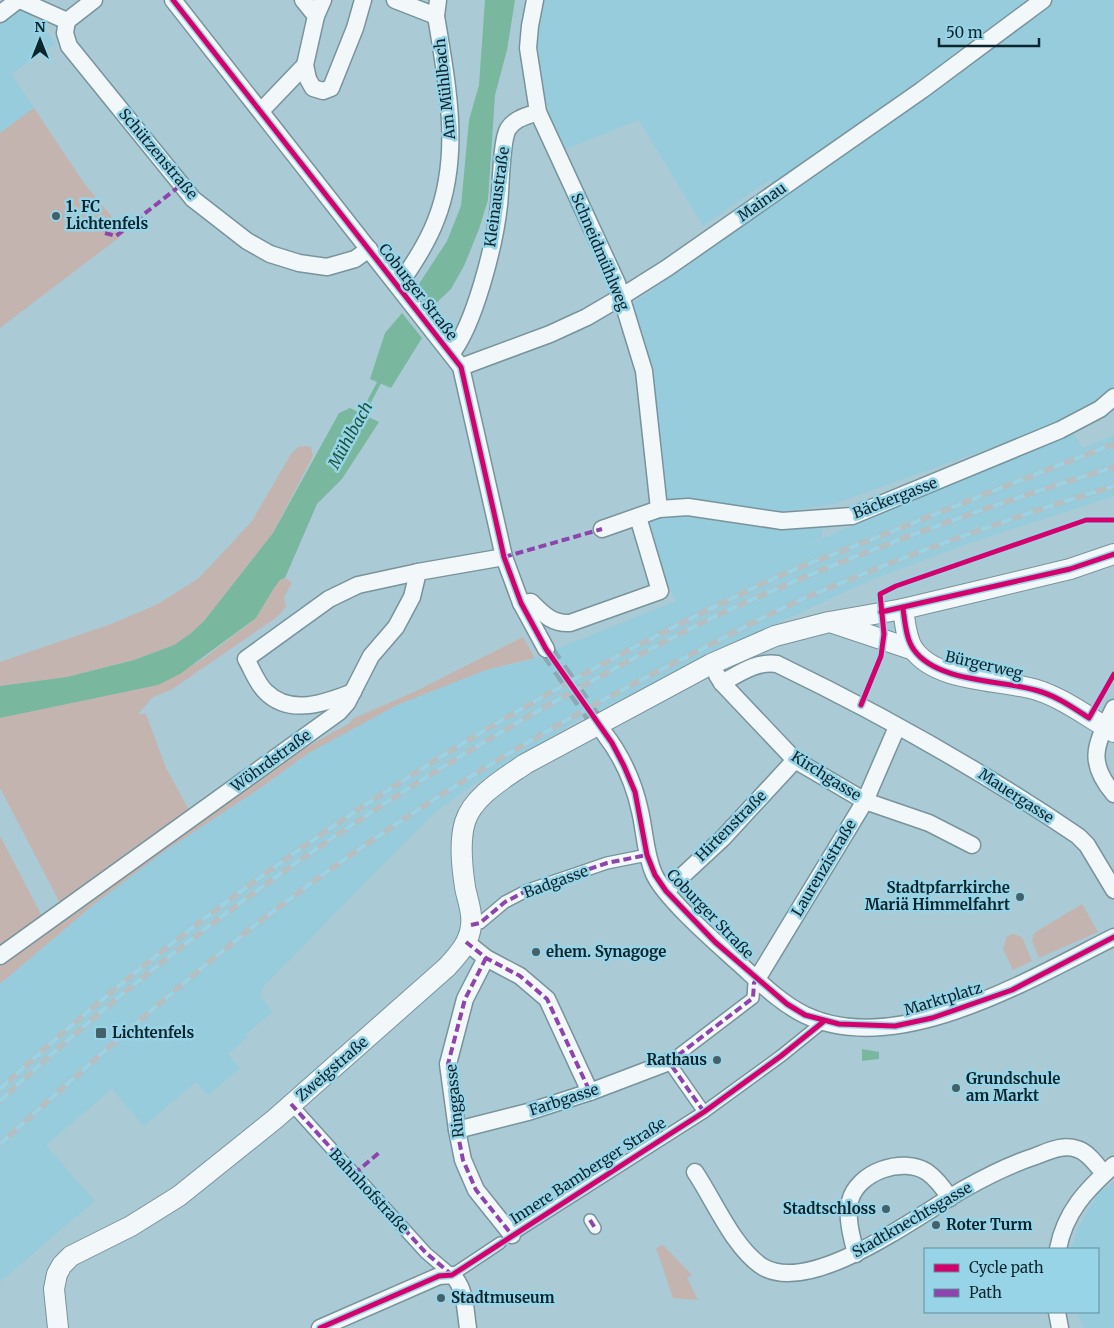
<svg xmlns="http://www.w3.org/2000/svg" width="1114" height="1328" font-family="Merriweather,serif">
	<rect width="100%" height="100%" fill="#aacbd5"/>
	<g fill="#96ccdc">
		<path d="M541 0H1114V392L1074 418 834 504 766 514 663 501 628 307 783 196 770 180 703 226 639 120 561 151 536 72 535 41Z"/>
		<path d="M21 4 56 43 11 74 34 108 0 133V20Z"/>
		<path d="M1074 434 1083 448 1114 435V496L970 543 871 580 765 629 577 721 476 783 435 812 263 987 260 996 273 1012 246 1034 248 1037 228 1054 240 1068 208 1095 196 1082 144 1126 112 1089 46 1145 95 1201 0 1282V984L93 905 162 853 262 787 307 754 397 705 486 670 527 661 676 601 666 582 647 518 689 510 823 524 822 538 784 555 1048 442Z"/>
		<path d="M1114 1182V1328H1083L1077 1312H1098V1249H1071L1078 1228 1098 1193Z"/>
	</g>
	<g fill="#c3b4b0">
		<path d="M34 108 84 183 125 233 0 328V133Z"/>
		<path d="M306 446 311 447 313 456 273 533 204 621 190 634 174 645 134 660 67 677 0 686V662L111 624 158 604 199 578 252 521 291 454 298 447Z"/>
		<path d="M285 578 292 583 284 597 286 607 277 617 171 690 153 697 138 714H146L166 768 189 810 62 907 0 788V718L158 685 203 659 256 618 274 588 280 580Z"/>
		<path d="M523 637 535 658 486 670 397 705 307 754 262 787 162 853 93 905 0 984V966L82 903 269 771 301 750 350 723 352 719 414 692Z"/>
		<path d="M0 836 43 918 0 950Z"/>
		<path d="M1082 904 1098 932 1039 958 1032 941 1034 933Z"/>
		<path d="M1013 934 1022 937 1032 961 1013 970 1003 949 1007 936Z"/>
		<path d="M663 1245 692 1275 687 1278 698 1300 673 1298 656 1248Z"/>
	</g>
	<g fill="#79b79e">
		<path d="M485 0H515L507 50 495 95 488 200 479 229 464 266 451 289 430 309 415 290 447 241 461 206 469 120 479 85Z"/>
		<path d="M402 313 422 338 391 388 370 379 385 333Z"/>
		<path d="M350 408 379 422 342 479 317 504 285 578 280 580 274 588 256 618 180 674 158 685 0 718V686L67 677 134 660 174 645 190 634 204 621 273 533 339 413Z"/>
		<path d="M862 1049 879 1052V1059L862 1061Z"/>
	</g>
	<g fill="none" stroke-linecap="round" stroke-linejoin="round">
		<path stroke="#79b79e" stroke-width="4" d="M361 417 381 379"/>
		<path stroke="#8baab3" stroke-width="16" stroke-dasharray="16 8" stroke-linecap="butt" d="M546 649 604 733"/>
		<defs>
			<g id="pedestrian">
				<path d="M471 925 480 923 505 902 528 890 607 863 647 855"/>
				<path d="M291 1104 426 1253 452 1275 500 1243"/>
				<path d="M704 1112 669 1062 753 998 754 983 757 979"/>
				<path d="M590 1220 595 1228"/>
				<path d="M511 1235 704 1112 781 1056 823 1022"/>
			</g>
			<g id="minor">
				<path d="M20 0 67 21 94 0"/>
				<path d="M173 0 461 367 504 557 521 603 546 649"/>
				<path d="M303 0 316 16"/>
				<path d="M395 0 436 16"/>
				<path d="M535 0 530 26 528 48 538 112 617 283 644 371 659 509"/>
				<path d="M0 14 18 0"/>
				<path d="M67 21 65 33 69 46 193 199 247 241 270 254 299 263 327 267 355 259 369 249"/>
				<path d="M305 65 308 79 313 88 323 91 331 88 355 28 363 0"/>
				<path d="M261 111 305 65 316 16 323 0"/>
				<path d="M398 286C413 265 427 244 436 220 462 154 447 83 436 16L438 0"/>
				<path d="M451 354C475 324 495 243 499 205 501 188 501 141 508 129 515 118 527 116 538 112"/>
				<path d="M461 367 550 334 587 317 621 297 667 268 922 90 1043 0"/>
				<path d="M602 529 659 509 688 507 782 521 852 516 1060 430 1100 409 1114 397"/>
				<path d="M521 603 531 602C543 614 552 624 570 623L660 591 638 517"/>
				<path d="M717 675 722 683 795 760 865 801 929 823 972 845"/>
				<path d="M722 683C740 673 756 661 777 664 881 714 982 771 1078 836L1087 845 1114 890"/>
				<path d="M353 692C326 703 290 716 266 692 257 684 252 669 246 659L329 599 358 585 418 572"/>
				<path d="M1114 708C1097 743 1085 760 1114 794"/>
				<path d="M604 733C621 755 634 783 640 811 645 832 645 854 654 874 665 898 713 940 734 959 756 978 778 1002 805 1015 898 1059 1032 978 1114 937"/>
				<path d="M666 891 722 839 795 760"/>
				<path d="M466 942 486 958 520 976 547 999 590 1092"/>
				<path d="M0 956 339 712 347 703 371 656 396 627 412 597 418 572 504 557"/>
				<path d="M486 958 465 999 448 1064 457 1130 463 1160 476 1190 512 1235"/>
				<path d="M757 979 865 801 897 727"/>
				<path d="M457 1130 528 1112 590 1092 669 1062"/>
				<path d="M695 1172C714 1200 734 1249 763 1267 813 1296 921 1213 964 1189 987 1176 1011 1164 1036 1156 1049 1151 1063 1144 1077 1149 1088 1152 1097 1165 1104 1174"/>
				<path d="M1058 1249C1065 1212 1086 1190 1114 1165"/>
				<path d="M856 1254C852 1238 846 1218 850 1201 857 1172 903 1156 927 1172 937 1179 944 1189 950 1198"/>
				<path d="M1057 1312 1060 1328"/>
				<path d="M320 1328 439 1276 452 1275C466 1288 465 1310 468 1328"/>
			</g>
			<g id="tertiary">
				<path d="M903 609C905 622 906 638 913 649 937 683 1001 679 1037 690 1065 699 1089 718 1114 732"/>
				<path d="M833 623 914 650"/>
				<path d="M58 1328 54 1289 57 1274 62 1265 71 1256 131 1226 179 1196 275 1119 447 967C458 955 470 942 471 925 473 912 467 899 465 887 462 867 459 842 465 822 473 796 505 778 525 764L711 664 775 636 829 622 903 609 987 589 1070 569 1114 554"/>
			</g>
		</defs>
		<use href="#pedestrian" stroke="#78939b" stroke-width="14"/>
		<use href="#minor" stroke="#78939b" stroke-width="19"/>
		<use href="#tertiary" stroke="#78939b" stroke-width="22"/>
		<use href="#pedestrian" stroke="#f2f7f9" stroke-width="11"/>
		<use href="#minor" stroke="#f2f7f9" stroke-width="16"/>
		<use href="#tertiary" stroke="#f2f7f9" stroke-width="20"/>
		<defs>
			<g id="rail">
				<path d="M0 1089C230 878 492 709 775 578 808 563 843 551 878 537 956 506 1035 474 1114 444"/>
				<path d="M0 1101C168 945 352 815 552 703 614 669 677 633 742 604 863 550 987 506 1114 467"/>
				<path d="M0 1144C83 1070 166 995 254 926 391 820 539 730 694 653 737 631 779 608 824 590 919 550 1016 516 1114 486"/>
			</g>
		</defs>
		<use href="#rail" stroke="#b5bec1" stroke-width="5.5"/>
		<use href="#rail" stroke="#98d4e7" stroke-width="4" stroke-dasharray="11" stroke-linecap="butt"/>
		<g stroke="#8e44ad" stroke-width="4" stroke-dasharray="8 4" stroke-linecap="butt">
			<path d="M105 233 116 236 181 185"/>
			<path d="M504 557 602 529"/>
			<path d="M471 925 480 923 505 902 528 890 607 863 647 855"/>
			<path d="M466 942 486 958 520 976 547 999 590 1092"/>
			<path d="M486 958 465 999 448 1064 457 1130 463 1160 476 1190 512 1235"/>
			<path d="M291 1104 426 1253 452 1275"/>
			<path d="M704 1112 669 1062 753 998 754 983 757 979"/>
			<path d="M354 1174 380 1152"/>
			<path d="M590 1220 595 1228"/>
		</g>
		<defs>
			<g id="cycleway">
				<path d="M173 0 461 367 504 557 521 603 546 649 612 743 624 766 635 792 647 855 655 875 666 891 715 942 787 1004 805 1015 839 1024 895 1026 932 1018 1012 990 1114 937"/>
				<path d="M903 609C905 622 906 639 914 650 937 682 1000 680 1035 690 1055 695 1072 707 1089 718L1114 674"/>
				<path d="M881 612 1070 569 1114 554"/>
				<path d="M861 705 881 656 884 634 880 594 896 586 1086 520H1114"/>
				<path d="M320 1328 439 1276 452 1275 704 1112 781 1056 823 1022"/>
			</g>
		</defs>
		<use href="#cycleway" stroke="#98d4e7" stroke-width="8"/>
		<use href="#cycleway" stroke="#d6006c" stroke-width="5"/>
	</g>
	<g fill="#446068" stroke="#98d4e7" stroke-width="2">
		<circle cx="56" cy="216" r="5"/>
		<circle cx="1020" cy="897" r="5"/>
		<circle cx="536" cy="952" r="5"/>
		<rect x="95" y="1027" width="12" height="12" rx="2.5"/>
		<circle cx="717" cy="1060" r="5"/>
		<circle cx="956" cy="1088" r="5"/>
		<circle cx="886" cy="1209" r="5"/>
		<circle cx="936" cy="1225" r="5"/>
		<circle cx="441" cy="1298" r="5"/>
	</g>
	<g text-anchor="middle" stroke-width="5" stroke-linejoin="round" paint-order="stroke">
		<g font-size="15" fill="#0d262d" stroke="#98d4e7">
			<text transform="translate(445 89) rotate(-96)" y="5">Am Mühlbach</text>
			<text transform="translate(158 154) rotate(50)" y="5">Schützenstraße</text>
			<text transform="translate(497 197) rotate(-82)" y="5">Kleinaustraße</text>
			<text transform="translate(762 202) rotate(-35)" y="5">Mainau</text>
			<text transform="translate(600 252) rotate(67)" y="5">Schneidmühlweg</text>
			<text transform="translate(418 292) rotate(52)" y="5">Coburger Straße</text>
			<text transform="translate(895 498) rotate(-21)" y="5">Bäckergasse</text>
			<text transform="translate(984 665) rotate(13)" y="5">Bürgerweg</text>
			<text transform="translate(271 761) rotate(-36)" y="5">Wöhrdstraße</text>
			<text transform="translate(826 776) rotate(32)" y="5">Kirchgasse</text>
			<text transform="translate(1016 796) rotate(33)" y="5">Mauergasse</text>
			<text transform="translate(731 826) rotate(-45)" y="5">Hirtenstraße</text>
			<text transform="translate(824 868) rotate(-59)" y="5">Laurenzistraße</text>
			<text transform="translate(556 882) rotate(-20)" y="5">Badgasse</text>
			<text transform="translate(710 914) rotate(46)" y="5">Coburger Straße</text>
			<text transform="translate(943 999) rotate(-17)" y="5">Marktplatz</text>
			<text transform="translate(332 1069) rotate(-41)" y="5">Zweigstraße</text>
			<text transform="translate(564 1100) rotate(-18)" y="5">Farbgasse</text>
			<text transform="translate(455 1101) rotate(-96)" y="5">Ringgasse</text>
			<text transform="translate(588 1171) rotate(-33)" y="5">Innere Bamberger Straße</text>
			<text transform="translate(369 1191) rotate(47)" y="5">Bahnhofstraße</text>
			<text transform="translate(912 1220) rotate(-30)" y="5">Stadtknechtsgasse</text>
		</g>
		<g font-size="15" font-weight="bold" fill="#0d262d" stroke="#98d4e7" text-anchor="start">
			<text x="66" y="212">1. FC<tspan x="66" dy="17">Lichtenfels</tspan></text>
			<text x="1010" y="893" text-anchor="end">Stadtpfarrkirche<tspan x="1010" dy="17">Mariä Himmelfahrt</tspan></text>
			<text x="546" y="957">ehem. Synagoge</text>
			<text x="112" y="1038">Lichtenfels</text>
			<text x="707" y="1065" text-anchor="end">Rathaus</text>
			<text x="966" y="1084">Grundschule<tspan x="966" dy="17">am Markt</tspan></text>
			<text x="876" y="1214" text-anchor="end">Stadtschloss</text>
			<text x="946" y="1230">Roter Turm</text>
			<text x="451" y="1303">Stadtmuseum</text>
		</g>
		<g font-size="16" font-style="italic" fill="#1b5539" stroke="#98d4e7">
			<text transform="translate(350 435) rotate(-61)" y="6">Mühlbach</text>
		</g>
	</g>
	<rect x="924" y="1248" width="175" height="65" fill="#98d4e7" stroke="#608e9d"/>
	<rect x="934" y="1264" width="25" height="8" fill="#d6006c" stroke="#608e9d"/>
	<text x="969" y="1273" font-size="15" fill="#0d262d">Cycle path</text>
	<rect x="934" y="1289" width="25" height="8" fill="#8e44ad" stroke="#608e9d"/>
	<text x="969" y="1298" font-size="15" fill="#0d262d">Path</text>
	<g transform="translate(40 40)" stroke="#98d4e7" stroke-width="4" paint-order="stroke">
	<path d="M0-4L9 19L0 12L-9 19Z" fill="#0d262d"/>
	<text y="-8" font-size="14" font-weight="bold" text-anchor="middle" fill="#0d262d">N</text>
	</g>
	<path d="M939 38v8h100v-8" fill="none" stroke="#0d262d" stroke-width="2.5"/>
	<text x="946" y="38" font-size="15" fill="#0d262d" stroke="#98d4e7" stroke-width="4" paint-order="stroke">50 m</text>
</svg>
